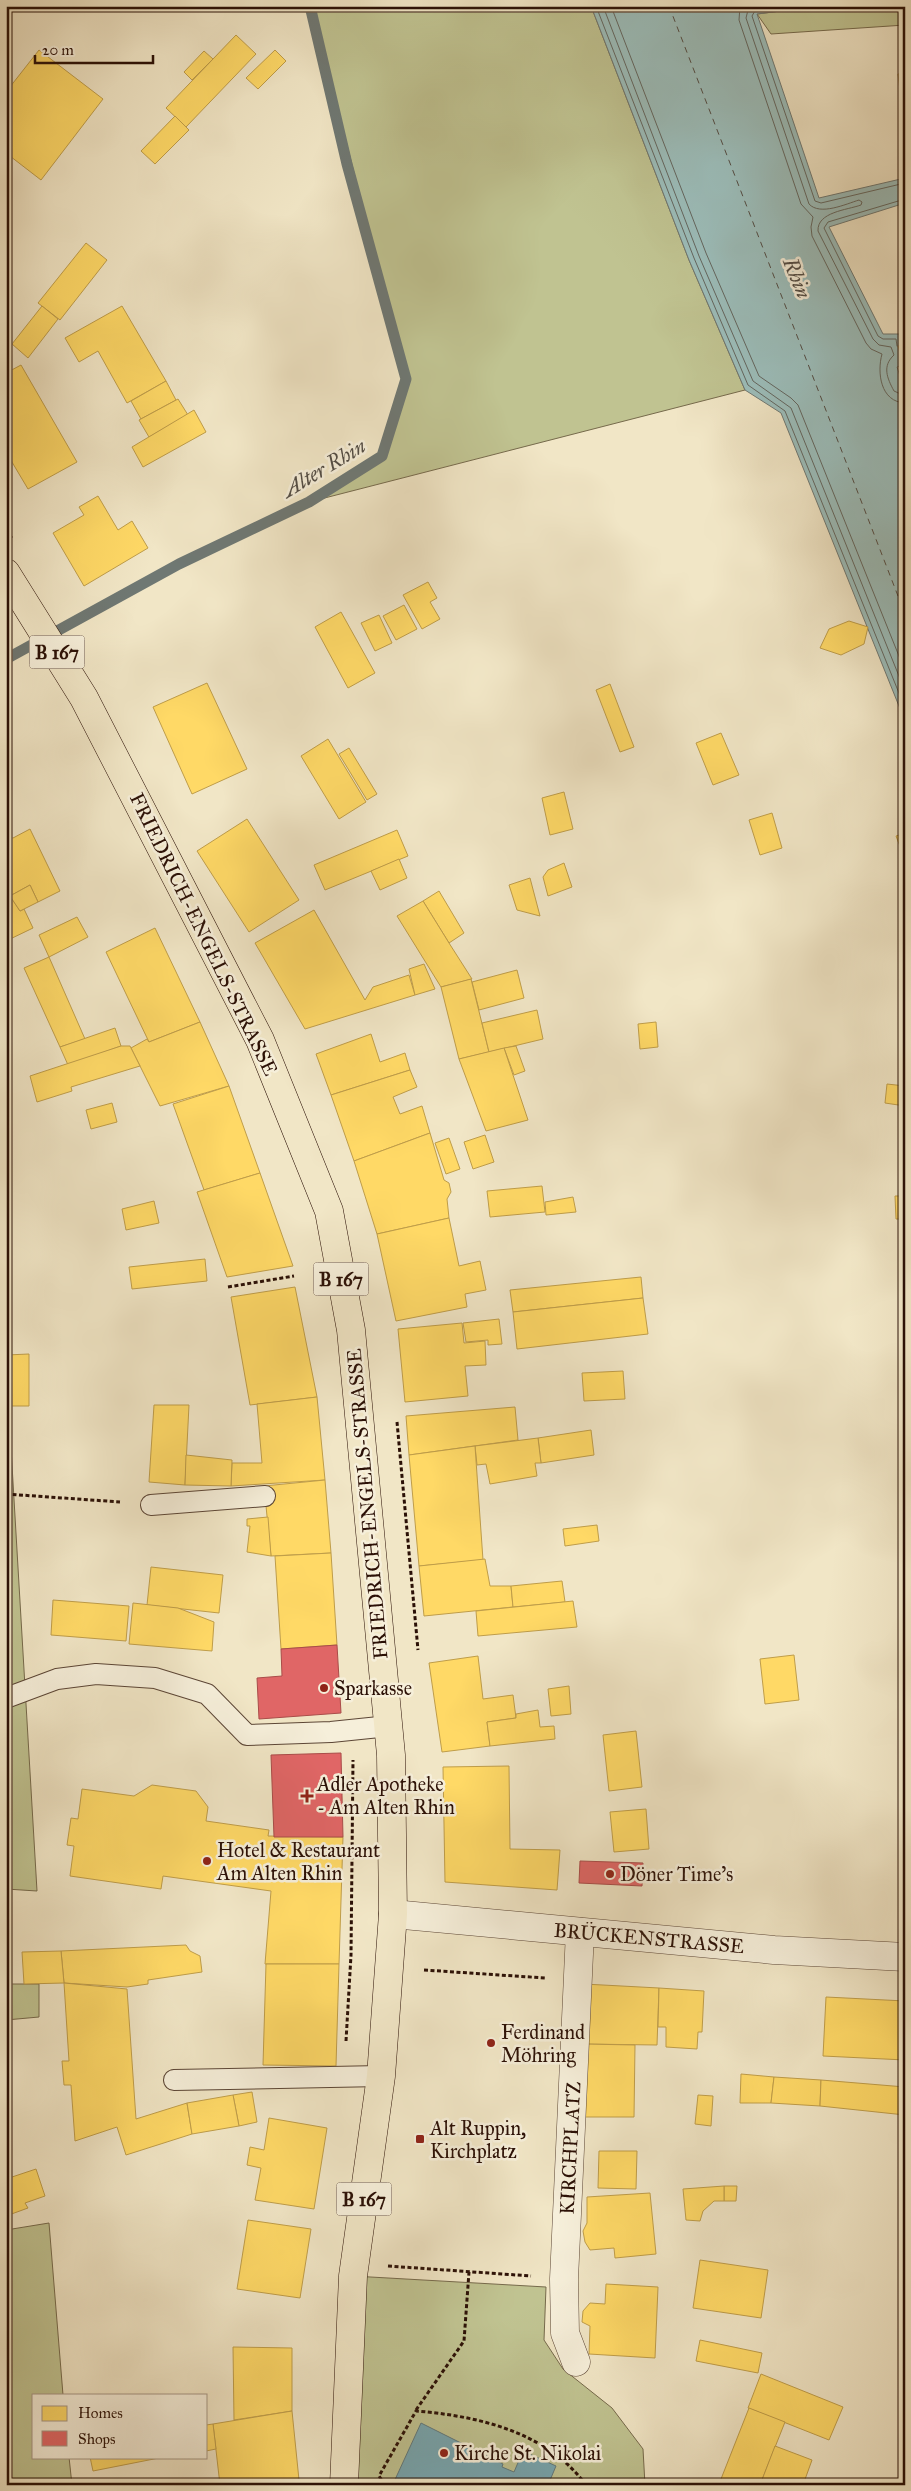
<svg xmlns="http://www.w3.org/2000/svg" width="911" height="2491" font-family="'IM FELL Great Primer',serif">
	<rect width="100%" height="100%" fill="#f1e6c6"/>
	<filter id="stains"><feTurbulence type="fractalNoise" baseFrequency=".004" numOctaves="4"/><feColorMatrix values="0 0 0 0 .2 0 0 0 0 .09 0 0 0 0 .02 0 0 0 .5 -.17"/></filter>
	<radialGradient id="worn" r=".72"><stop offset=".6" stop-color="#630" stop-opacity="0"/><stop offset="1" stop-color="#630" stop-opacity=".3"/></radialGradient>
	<g fill="#c0c391" stroke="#766a4c">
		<path d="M312 6H591L689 260 745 390 309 502 382 456 406 379Z"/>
		<path d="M820 6H905V25L771 34 757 14Z"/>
		<path d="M6 1414H9L37 1891 6 1889Z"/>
		<path d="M6 1984H39V2017L6 2020Z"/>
		<path d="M49 2223 63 2395H34V2457H69L72 2485H6V2230Z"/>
		<path d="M353 2276 546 2287 544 2340 563 2369 612 2408 643 2449 645 2485H344Z"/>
	</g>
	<path fill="#9cbebb" stroke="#6f7873" d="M591 6H820L757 14 819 198 905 178V203L829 227 883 334H905V343H901L905 365 897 367 905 391V721L781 413 745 390 689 260Z"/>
	<g fill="#ffd966" stroke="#bf9d49">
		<path d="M236 35 256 54 186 127 166 108Z"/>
		<path d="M39 50 103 99 41 180 6 153V92Z"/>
		<path d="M275 50 286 61 258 89 246 78Z"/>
		<path d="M204 51 213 59 192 80 184 72Z"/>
		<path d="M905 73V99H901L898 74Z"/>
		<path d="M175 116 189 130 155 164 141 151Z"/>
		<path d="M86 243 107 260 60 320 38 303Z"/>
		<path d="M42 306 58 319 28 358 12 344Z"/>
		<path d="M122 306 166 381 127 403 98 351 79 362 65 338Z"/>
		<path d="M898 346H905V367H904Z"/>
		<path d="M21 365 77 462 28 489 6 452V373Z"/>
		<path d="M166 381 176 400 141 419 131 401Z"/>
		<path d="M178 399 188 415 149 437 139 420Z"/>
		<path d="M194 410 206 432 143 467 132 447Z"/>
		<path d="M98 496 118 530 132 521 148 548 84 586 53 533 84 515 79 507Z"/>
		<path d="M428 582 437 598 430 602 440 619 422 629 403 595Z"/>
		<path d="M404 605 417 629 396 640 383 616Z"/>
		<path d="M341 612 375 673 348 688 315 627Z"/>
		<path d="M379 615 392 643 375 651 361 623Z"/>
		<path d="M849 621 868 627 864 644 841 655 820 648 829 629Z"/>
		<path d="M207 683 247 769 192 794 153 707Z"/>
		<path d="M610 684 634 747 620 752 596 690Z"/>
		<path d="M721 733 739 775 713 785 696 743Z"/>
		<path d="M328 739 366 802 339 819 301 756Z"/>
		<path d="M349 748 377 794 367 800 339 754Z"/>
		<path d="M564 792 573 829 550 835 542 798Z"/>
		<path d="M772 813 782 848 760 855 749 820Z"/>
		<path d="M247 819 299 900 249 932 197 851Z"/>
		<path d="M30 829 60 891 38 902 30 885 10 896 20 911 24 909 33 928 6 941V838H13Z"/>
		<path d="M397 830 408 856 325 890 314 865Z"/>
		<path d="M905 833V848L901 849 896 836Z"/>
		<path d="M399 859 407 878 380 890 371 871Z"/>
		<path d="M564 863 572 887 548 896 543 877 548 870Z"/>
		<path d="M530 878 540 916 517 910 509 885Z"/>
		<path d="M30 885 38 902 20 911 10 896Z"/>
		<path d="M439 891 464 933 449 943 423 901Z"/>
		<path d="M423 901 449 943 472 979 441 987 397 916Z"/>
		<path d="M314 910 365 1000 373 987 409 975 415 995 305 1029 255 943Z"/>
		<path d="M77 917 88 937 49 957 39 935Z"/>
		<path d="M155 928 200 1022 149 1042 106 952Z"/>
		<path d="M49 957 85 1039 60 1047 24 968Z"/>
		<path d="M424 964 435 989 415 995 409 969Z"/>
		<path d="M517 970 524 998 479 1010 472 982Z"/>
		<path d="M471 979 489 1052 459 1059 441 987Z"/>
		<path d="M537 1010 543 1039 489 1052 482 1023Z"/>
		<path d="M200 1022 229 1086 160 1106 131 1048 147 1039 149 1042Z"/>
		<path d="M656 1022 658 1047 640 1049 638 1024Z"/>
		<path d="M115 1028 121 1046 68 1065 60 1047Z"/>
		<path d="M371 1034 380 1062 405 1053 410 1070 331 1095 316 1054Z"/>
		<path d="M121 1046H130L140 1066 71 1087 72 1091 37 1102 30 1076Z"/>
		<path d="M516 1046 525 1071 514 1075 504 1048Z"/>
		<path d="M504 1048 528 1120 486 1131 459 1059Z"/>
		<path d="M410 1070 417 1087 393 1097 400 1114 422 1106 430 1133 354 1161 331 1095Z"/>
		<path d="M887 1084 905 1086V1106L885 1103Z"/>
		<path d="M229 1086 260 1173 204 1190 173 1104Z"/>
		<path d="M112 1103 117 1122 91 1129 86 1110Z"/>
		<path d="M430 1133 444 1180 449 1183 451 1192 447 1199 449 1218 377 1234 354 1161Z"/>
		<path d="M485 1135 494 1162 473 1169 464 1142Z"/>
		<path d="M449 1138 460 1169 446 1174 435 1143Z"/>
		<path d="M260 1173 293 1266 227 1277 197 1192Z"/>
		<path d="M542 1186 545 1212 490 1217 487 1191Z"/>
		<path d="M895 1196H905V1219H896Z"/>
		<path d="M573 1197 576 1212 546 1215 545 1202Z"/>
		<path d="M154 1201 159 1223 126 1230 122 1209Z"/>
		<path d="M449 1218 459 1266 480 1261 486 1290 465 1294 467 1307 396 1321 377 1234Z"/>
		<path d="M205 1259 207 1281 132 1289 129 1267Z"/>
		<path d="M641 1277 643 1298 513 1312 510 1290Z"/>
		<path d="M295 1287 317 1397 250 1405 231 1297Z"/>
		<path d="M643 1298 648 1334 517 1349 513 1312Z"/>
		<path d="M499 1319 502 1344 488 1345V1340L466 1342 463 1323Z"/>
		<path d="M462 1323 464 1343 485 1341 486 1365 465 1366 468 1396 405 1402 398 1329Z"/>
		<path d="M29 1354V1406H6V1355Z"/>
		<path d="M623 1371 625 1399 584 1401 582 1373Z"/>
		<path d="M317 1397 325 1480 231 1486 232 1463H262L257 1404Z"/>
		<path d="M154 1405H189L185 1485 149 1482Z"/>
		<path d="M515 1407 518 1440 409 1455 406 1416Z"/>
		<path d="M591 1430 594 1455 541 1463 538 1438Z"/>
		<path d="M538 1438 541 1463H535L537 1476 490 1484 486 1464 477 1465 475 1446Z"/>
		<path d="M475 1446 483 1560 419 1566 409 1455Z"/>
		<path d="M186 1455 232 1460 231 1486 185 1485Z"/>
		<path d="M325 1480 331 1553 271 1556 264 1486Z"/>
		<path d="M268 1517 271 1556 247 1552 250 1526H247V1519Z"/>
		<path d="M597 1525 599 1541 565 1546 563 1529Z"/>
		<path d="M331 1553 337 1645 281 1649 275 1556Z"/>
		<path d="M485 1559 490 1586H511L513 1607 424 1616 419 1566Z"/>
		<path d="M151 1567 223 1575 219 1613 147 1605Z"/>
		<path d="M562 1581 565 1602 513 1607 511 1586Z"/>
		<path d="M53 1600 129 1606 126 1641 51 1635Z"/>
		<path d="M573 1601 577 1627 478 1636 476 1611Z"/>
		<path d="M133 1603 178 1608 214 1622 212 1651 129 1644Z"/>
		<path d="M794 1655 799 1700 765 1704 760 1659Z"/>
		<path d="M478 1656 483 1699 513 1695 516 1718 487 1722 490 1746 442 1752 429 1663Z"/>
		<path d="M569 1686 571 1714 551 1716 548 1689Z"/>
		<path d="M538 1710 540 1727 554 1726 555 1739 490 1746 487 1722 516 1718V1714Z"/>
		<path d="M636 1731 642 1787 609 1791 603 1735Z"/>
		<path d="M509 1766 510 1849 560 1850 557 1890 445 1882 443 1767Z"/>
		<path d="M152 1785 196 1791 208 1807 206 1821 269 1830 268 1836 343 1837 339 1964H265L271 1891 163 1876 161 1889 70 1876 74 1846 67 1845 71 1818 78 1819 82 1789 134 1796Z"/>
		<path d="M646 1809 649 1849 614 1852 610 1812Z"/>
		<path d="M186 1945 190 1951 200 1956 202 1972 148 1980V1984L127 1987 64 1983 61 1951Z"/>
		<path d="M61 1951 64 1983 24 1984 22 1952Z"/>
		<path d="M266 1964H339L336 2066 263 2065Z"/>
		<path d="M64 1983 127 1989 136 2119 187 2103 192 2134 126 2155 117 2127 75 2141 71 2085H64L62 2061H69Z"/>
		<path d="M584 1984 659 1988 657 2045 583 2044Z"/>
		<path d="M659 1988 704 1991 702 2032H698L697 2049 666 2047V2027H658Z"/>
		<path d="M826 1997 905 2001V2060L823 2056Z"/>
		<path d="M583 2044 635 2045 634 2117H583Z"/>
		<path d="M741 2074 774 2077 771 2103H740Z"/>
		<path d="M774 2077 821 2080 820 2106 771 2103Z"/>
		<path d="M821 2080 905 2087V2115L820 2106Z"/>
		<path d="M252 2092 257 2122 239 2126 233 2095Z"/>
		<path d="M233 2095 239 2126 192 2134 187 2103Z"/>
		<path d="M698 2095 713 2096 711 2126 695 2124Z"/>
		<path d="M269 2118 327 2128 314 2209 255 2200 261 2168 247 2165 250 2147 264 2150Z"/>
		<path d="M599 2151H637L636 2189 598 2188Z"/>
		<path d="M36 2169 45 2196 25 2203 28 2208 6 2216V2179Z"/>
		<path d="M724 2186H737L736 2201H724Z"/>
		<path d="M724 2186V2201H714L703 2211 700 2221 686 2220 683 2189Z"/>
		<path d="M650 2193 656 2254 615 2258 614 2248 590 2250 585 2242 583 2231 587 2223V2197Z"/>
		<path d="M248 2220 311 2229 300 2298 237 2289Z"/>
		<path d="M700 2260 768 2270 761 2318 693 2308Z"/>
		<path d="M606 2284 658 2287 655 2358 589 2354 590 2326 582 2322 583 2311 590 2303 605 2304Z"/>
		<path d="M700 2340 762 2353 758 2373 696 2361Z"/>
		<path d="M233 2347 292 2348V2411L234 2420Z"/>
		<path d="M761 2374 843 2407 829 2440 748 2408Z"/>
		<path d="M749 2408 785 2422 760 2485H736L721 2479Z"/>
		<path d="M292 2411 299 2480 261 2485H220L213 2424Z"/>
		<path d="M213 2424 216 2449 206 2451V2425Z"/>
		<path d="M775 2446 812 2460 803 2485H760Z"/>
		<path d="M90 2457H164L93 2471Z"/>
		<path d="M299 2480 300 2485H261Z"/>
	</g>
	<g fill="#e06666" stroke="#aa4c49">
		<path d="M337 1645 341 1713 259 1719 257 1678 282 1676 281 1649Z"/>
		<path d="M341 1753 343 1837H274L271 1755Z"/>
		<path d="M580 1861 643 1863 642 1886 579 1883Z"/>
	</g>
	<path fill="#76a5af" stroke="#60787c" d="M421 2423 503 2464 502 2467 514 2472 523 2451 556 2466 548 2485H396L393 2484Z"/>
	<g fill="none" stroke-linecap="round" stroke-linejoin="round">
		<g stroke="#646760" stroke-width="1">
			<path d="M596 6 694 258 748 385 785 411 905 708"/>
			<path d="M603 6 699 256 753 381 791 408 905 691"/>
			<path d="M611 6 706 253 759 376 791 398 798 405 905 671"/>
			<path d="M740 6 739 20 801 204 813 217 811 227 812 236 866 343 871 349 882 354C877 372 880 402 905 403"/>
			<path d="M749 6 746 18 809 204C820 216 846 204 859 200L862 202 861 205C847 210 817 212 818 231L873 339 879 345 891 347 894 355C882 366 887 378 894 391L905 396"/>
			<path d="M778 6 756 9 752 16 815 201 821 203 905 183"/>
			<path d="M897 346 896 339H883L878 336 824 228 828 222 905 199"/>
		</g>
		<path stroke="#6f7873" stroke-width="11" d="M6 659 179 564 309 502 382 456 406 379 347 164 310 6"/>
		<path stroke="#534d45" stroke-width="1" stroke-dasharray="6 5" stroke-linecap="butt" d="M669 6 905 614"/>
		<defs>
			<g id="lane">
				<path d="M151 1505 265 1496"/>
				<path d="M6 1698 57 1679 96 1674 155 1678 207 1694 247 1735 331 1732 389 1726"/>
				<path d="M174 2080 381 2076"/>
			</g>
			<g id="street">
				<path d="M393 1914 774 1950 905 1957"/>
				<path d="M576 2362 565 2333 564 2279 580 1932"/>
			</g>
			<path id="primary" d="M6 573 84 698 260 1040 329 1211 351 1330 391 1755 393 1914 381 2076 353 2276 344 2485"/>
		</defs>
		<use href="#lane" stroke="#5c4636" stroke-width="22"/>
		<use href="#street" stroke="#5c4636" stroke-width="29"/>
		<use href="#primary" stroke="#2b1006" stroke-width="29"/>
		<g stroke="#2b1006" stroke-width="3" stroke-dasharray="4 2.5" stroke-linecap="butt">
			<path d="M6 532 12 538"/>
			<path d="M228 1287 294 1276"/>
			<path d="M397 1422 418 1650"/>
			<path d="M6 1494 120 1502"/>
			<path d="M424 1970 545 1978"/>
			<path d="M346 2041 351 1955 353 1760"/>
			<path d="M388 2266 531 2276"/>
			<path d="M416 2410 464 2341 469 2272"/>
			<path d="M385 2485 379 2476 416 2411C478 2416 547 2432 586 2485"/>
		</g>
		<use href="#lane" stroke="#f6efda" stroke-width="20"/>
		<use href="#street" stroke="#f6efda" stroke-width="28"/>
		<use href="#primary" stroke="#f1e6c6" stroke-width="28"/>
	</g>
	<g fill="#8f2418" stroke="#f6efda" stroke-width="2">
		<circle cx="324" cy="1688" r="5"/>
		<path d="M304.5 1788.5h5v5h5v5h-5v5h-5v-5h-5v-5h5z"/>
		<circle cx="207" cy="1861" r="5"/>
		<circle cx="610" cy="1874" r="5"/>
		<circle cx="491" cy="2043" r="5"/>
		<rect x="415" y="2134" width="10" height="10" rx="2.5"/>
		<circle cx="444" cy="2453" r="5"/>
	</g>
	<g text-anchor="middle" stroke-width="5" stroke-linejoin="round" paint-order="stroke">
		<g fill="#f6efda" stroke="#685346" stroke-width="1">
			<rect x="29.5" y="635.5" width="55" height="33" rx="4"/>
			<rect x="313.5" y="1262.5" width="55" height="33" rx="4"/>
			<rect x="336.5" y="2182.5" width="55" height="33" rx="4"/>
		</g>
		<g font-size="19" font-weight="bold" fill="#2b1006">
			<text x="57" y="659">B 167</text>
			<text x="341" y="1286">B 167</text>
			<text x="364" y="2206">B 167</text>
		</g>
		<g font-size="20" fill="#2b1006" stroke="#f6efda">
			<text transform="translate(204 934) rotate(64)" y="7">FRIEDRICH-ENGELS-STRASSE</text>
			<text transform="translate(367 1504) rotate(-95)" y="7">FRIEDRICH-ENGELS-STRASSE</text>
			<text transform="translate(649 1938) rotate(5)" y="7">BRÜCKENSTRASSE</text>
			<text transform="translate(570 2148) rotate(-87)" y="7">KIRCHPLATZ</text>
		</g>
		<g font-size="20" fill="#2b1006" stroke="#f6efda" text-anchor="start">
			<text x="334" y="1695">Sparkasse</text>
			<text x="317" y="1791">Adler Apotheke<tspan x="317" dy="23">- Am Alten Rhin</tspan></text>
			<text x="217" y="1857">Hotel &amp; Restaurant<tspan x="217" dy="23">Am Alten Rhin</tspan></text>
			<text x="620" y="1881">Döner Time's</text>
			<text x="501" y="2039">Ferdinand<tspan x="501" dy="23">Möhring</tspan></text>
			<text x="430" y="2135">Alt Ruppin,<tspan x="430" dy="23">Kirchplatz</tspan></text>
			<text x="454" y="2460">Kirche St. Nikolai</text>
		</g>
		<g font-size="21" font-style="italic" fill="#534d45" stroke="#f6efda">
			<text transform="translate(797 278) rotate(68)" y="7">Rhin</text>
			<text transform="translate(324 468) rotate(-31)" y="7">Alter Rhin</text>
		</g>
	</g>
	<rect width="911" height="2491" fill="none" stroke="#f1e6c6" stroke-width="25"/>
	<rect x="8" y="8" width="896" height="2476" fill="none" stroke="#2b1006" stroke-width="2.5"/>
	<rect x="12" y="12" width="886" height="2466" fill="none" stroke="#2b1006"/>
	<rect x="32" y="2394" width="175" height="65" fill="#f6efda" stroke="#a59685"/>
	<rect x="42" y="2406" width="25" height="15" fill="#ffd966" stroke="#a59685"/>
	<text x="78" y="2418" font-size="15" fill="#2b1006">Homes</text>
	<rect x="42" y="2431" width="25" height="15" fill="#e06666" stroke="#a59685"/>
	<text x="78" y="2444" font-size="15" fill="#2b1006">Shops</text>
	<path d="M35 55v8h118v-8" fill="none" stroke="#2b1006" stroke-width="2.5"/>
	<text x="42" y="55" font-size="15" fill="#2b1006" stroke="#f6efda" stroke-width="4" paint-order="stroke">20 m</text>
	<rect width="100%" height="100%" filter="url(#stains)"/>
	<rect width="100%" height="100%" fill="url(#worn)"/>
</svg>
